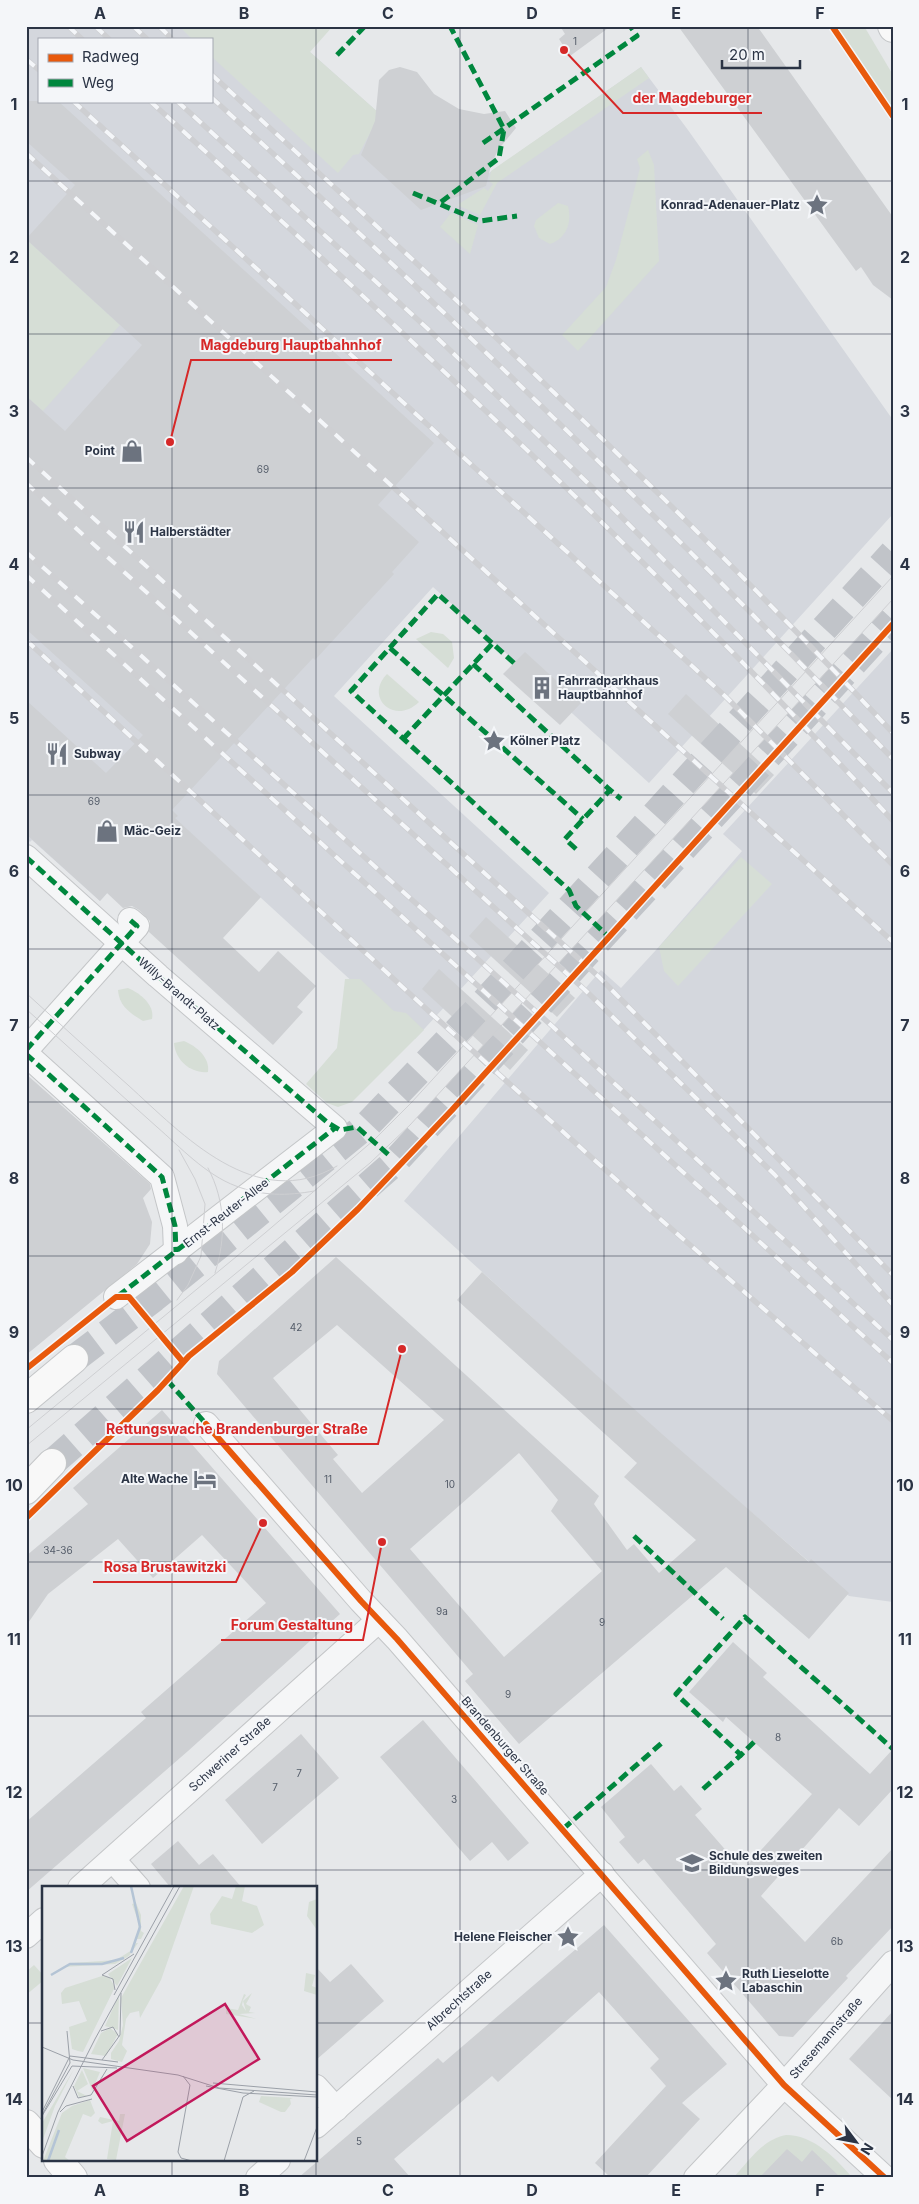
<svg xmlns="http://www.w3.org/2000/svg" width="919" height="2204" font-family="Inter,sans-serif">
	<rect width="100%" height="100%" fill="#e6e8ea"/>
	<g fill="#d4d7dd" fill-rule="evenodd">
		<path d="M26 26H302L293 37 380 114 489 173 641 67 688 130 893 420V514L649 783 433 587 334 696 549 893 415 1039 175 819 100 901 32 840 30 842 26 838ZM39 39H211V101H39Z"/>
		<path d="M893 649V1602L849 1596 664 1437 404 1201 601 970 621 988 656 950 742 851 723 834Z"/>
	</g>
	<g fill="#d6ded6">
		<path d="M179 26H333L310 52 380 114 359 154 353 155 338 173 211 56V39H192Z"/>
		<path d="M837 26H864L893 75V109Z"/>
		<path d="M641 67 649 78 497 183 480 215 457 205 484 188 488 191 493 184 489 181 491 171Z"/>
		<path d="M648 150 654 165 659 261 578 351 562 335 606 287 616 260 640 168 637 159Z"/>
		<path d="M558 203 568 206C572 222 567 238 550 244L539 238 534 226 536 220Z"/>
		<path d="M451 213 478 225 470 254 440 227Z"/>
		<path d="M26 239 120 325 43 411 26 396Z"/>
		<path d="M431 632 443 634 452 642 454 658 448 668 416 639Z"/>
		<path d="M387 674 419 702C394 726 364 697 387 674Z"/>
		<path d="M741 857 772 884 678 986 664 971 659 947Z"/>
		<path d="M345 979H360L394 1011 406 1013 424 1030 352 1102 338 1107 327 1103 306 1084 337 1048Z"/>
		<path d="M128 988C140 993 155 1005 152 1019L143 1021C130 1013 119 1006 118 990Z"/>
		<path d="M184 1041C196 1046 210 1057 208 1072 191 1074 175 1060 174 1043Z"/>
		<path d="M34 1965 44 1976V1980L26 1995V1972Z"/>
		<path d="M786 2135C814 2135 836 2159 853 2178H733C749 2161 763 2139 786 2135Z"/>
	</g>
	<g fill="#ced0d3" fill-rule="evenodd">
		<path d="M560 26H611L570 56 559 39 565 34Z"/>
		<path d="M678 26H757L893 217V300L873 285 861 267 856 271Z"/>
		<path d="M400 67 417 72 434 94 459 109 484 114 505 111 516 128 498 150 491 165 486 186 421 210 361 155 375 121 379 80 389 70Z"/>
		<path d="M26 101H58L434 443 378 505 419 542 392 572 394 574 315 660 313 658 172 810 178 816 175 818 261 897 223 938 259 972 278 951 316 986 297 1007 303 1012 273 1045 149 932 150 921 139 910 132 906 123 908 107 893 100 901 26 834V700L106 773 143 735 26 629V396L65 431 142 345 26 239 75 185 26 141Z"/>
		<path d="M525 652 581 703 560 725 503 674Z"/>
		<path d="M686 694 774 775 756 794 668 714Z"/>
		<path d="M486 917 575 998 557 1017 469 936Z"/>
		<path d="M439 969 528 1050 510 1070 422 989Z"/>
		<path d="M26 1074 150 1184 151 1189 143 1198 152 1222 150 1244 137 1264 26 1355Z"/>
		<path d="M336 1257 599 1496 594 1504 627 1550 634 1544 659 1573 696 1540 624 1477 637 1463 457 1300 482 1272 662 1434 809 1562 811 1559 849 1593 809 1639 726 1567 519 1744 465 1681 473 1674 217 1374 219 1361ZM337 1325 444 1420 362 1493 333 1459 338 1455 273 1378ZM519 1453 558 1500 551 1511 602 1571 504 1657 410 1549Z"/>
		<path d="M162 1410 340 1614 188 1751 26 1892V1822L146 1718 141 1712 266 1603 202 1535 153 1578 118 1539 48 1594 26 1626V1556L88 1504 73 1488Z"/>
		<path d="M733 1642 767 1673 763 1677 870 1774 893 1749V1789L859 1826 839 1808 761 1896 805 1942 893 1848V1926L846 1976 848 1978 793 2037 779 2036 707 1953 716 1944 644 1859 638 1864 619 1842 625 1837 601 1807 651 1764 674 1791 681 1785 702 1809 695 1815 743 1870 812 1794 726 1717 723 1722 689 1692Z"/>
		<path d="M423 1720 529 1843 508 1861 492 1842 470 1861 380 1757Z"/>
		<path d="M301 1734 339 1778 262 1844 225 1800Z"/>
		<path d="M178 1841 199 1865 213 1854 242 1888H171L151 1864Z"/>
		<path d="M604 1925 727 2064 682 2103 700 2119 645 2178H611L595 2163 666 2086 650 2068 659 2059 599 1992 498 2082 492 2076 394 2159 411 2178H298L438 2058 443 2063Z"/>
		<path d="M351 1964 384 2001 316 2060V1967L330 1982Z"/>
		<path d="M893 2011V2100L849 2059Z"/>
		<path d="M787 2149 802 2162 812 2150 841 2178H759Z"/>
	</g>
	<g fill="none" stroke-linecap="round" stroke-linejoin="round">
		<g stroke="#c1c4c9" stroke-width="28" stroke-dasharray="28 14" stroke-linecap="butt">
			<path d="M74 1359 154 1298 369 1123 478 1009 893 553"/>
			<path d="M52 1463 394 1163 893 620"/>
		</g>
		<defs>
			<g id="street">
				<path d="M26 857 158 976 335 1128 116 1297"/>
				<path d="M26 1050 137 926 130 920"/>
				<path d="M26 1054 162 1177 175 1226 176 1252"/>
				<path d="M206 1424 361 1601 397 1639 784 2085 885 2178"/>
				<path d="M113 1860 138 1888"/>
				<path d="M80 1888 379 1620"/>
				<path d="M26 1936 44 1920"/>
				<path d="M316 2087 336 2109"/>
				<path d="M316 2126 602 1874"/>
				<path d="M258 2178 278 2160"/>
				<path d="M696 2178 784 2085 893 1963"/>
			</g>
			<g id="secondary">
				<path d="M892 26 893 28"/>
				<path d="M26 1399 74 1359"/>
				<path d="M26 1490 52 1463"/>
				<path d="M26 2124 44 2144"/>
				<path d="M58 2160 73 2178"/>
			</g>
		</defs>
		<use href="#street" stroke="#c4c6c8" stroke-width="26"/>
		<use href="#secondary" stroke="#c4c6c8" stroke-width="30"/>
		<use href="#street" stroke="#f5f6f7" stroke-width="24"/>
		<use href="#secondary" stroke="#f8f8f8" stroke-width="28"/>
		<g stroke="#cecfd2" stroke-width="1">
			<path d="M26 993C60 1024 94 1055 128 1085 183 1135 256 1214 337 1166"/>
			<path d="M26 1009C70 1048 113 1088 157 1127 180 1147 206 1175 236 1186 262 1196 287 1196 314 1191"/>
			<path d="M208 1168C226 1202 226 1238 215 1273"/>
			<path d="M177 1300 188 1285 201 1256 205 1204 195 1179 179 1150"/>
			<path d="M26 1430 265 1233 374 1140 411 1103 893 576"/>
			<path d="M26 1446 370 1163 410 1125 893 599"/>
		</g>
		<defs>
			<g id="rail">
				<path d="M68 26 82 39"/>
				<path d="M95 26 109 39"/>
				<path d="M133 26 147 39"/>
				<path d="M159 26 172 39"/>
				<path d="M26 59 39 70"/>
				<path d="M211 74C444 287 677 502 893 733"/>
				<path d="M211 97C446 310 674 530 893 759"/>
				<path d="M73 101 726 697 893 865"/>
				<path d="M150 101C405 333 660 567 893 821"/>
				<path d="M177 101 428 329 595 490 893 793"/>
				<path d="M26 153 893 942"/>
				<path d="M26 457 599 977 893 1275"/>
				<path d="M26 483 585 990 775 1175 893 1305"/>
				<path d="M26 552 552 1026 893 1340"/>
				<path d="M26 575 893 1363"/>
				<path d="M26 640 434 1016 659 1218 893 1421"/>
			</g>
		</defs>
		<use href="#rail" stroke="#cecfd2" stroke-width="5.5"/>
		<use href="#rail" stroke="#f4f6f9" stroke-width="4" stroke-dasharray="11" stroke-linecap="butt"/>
		<g stroke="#00873e" stroke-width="5" stroke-dasharray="10 5" stroke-linecap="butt">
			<path d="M337 55 364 27"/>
			<path d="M483 143 637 36 630 26"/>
			<path d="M413 193 480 221 517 216"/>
			<path d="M441 202 499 158 504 129 450 26"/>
			<path d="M390 648 583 819"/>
			<path d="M514 663 438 594 351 691 569 890 576 906 609 937"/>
			<path d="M473 664 610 790"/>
			<path d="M403 739 492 644"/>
			<path d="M576 849 565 839 610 790 621 799"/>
			<path d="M26 857 158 976 328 1123 340 1130 357 1127 390 1156"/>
			<path d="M26 1050 137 926 130 920"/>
			<path d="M26 1054 162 1177 175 1226 176 1252"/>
			<path d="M118 1296 335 1128"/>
			<path d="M167 1380 206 1424"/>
			<path d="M634 1536 723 1619"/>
			<path d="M754 1742 741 1755 676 1694 745 1617 893 1749"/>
			<path d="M703 1789 741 1755"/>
			<path d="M563 1829 663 1742"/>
		</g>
		<defs>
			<g id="cycleway">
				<path d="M832 26 893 116"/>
				<path d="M26 1369 116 1297H129L183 1362"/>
				<path d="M206 1424 361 1601 397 1639 784 2085 885 2178"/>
				<path d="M26 1518 158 1390 189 1356 292 1272 358 1209 452 1110 893 624"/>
			</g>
		</defs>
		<use href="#cycleway" stroke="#f4f6f9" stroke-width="9"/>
		<use href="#cycleway" stroke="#e8590c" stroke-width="6"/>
	</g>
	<path fill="none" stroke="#2b3445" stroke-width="1" stroke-opacity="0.55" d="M172 26V39M316 26V1888M460 26V2178M604 26V2178M748 26V2178M172 101V1888M26 181H893M26 334H893M26 488H893M26 642H893M26 795H893M26 949H893M26 1102H893M26 1256H893M26 1409H893M26 1562H893M26 1716H893M26 1870H893M26 2023H44M316 2023H893M172 2160V2178M316 2160V2178"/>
	<defs>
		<symbol id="sight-bare" viewBox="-9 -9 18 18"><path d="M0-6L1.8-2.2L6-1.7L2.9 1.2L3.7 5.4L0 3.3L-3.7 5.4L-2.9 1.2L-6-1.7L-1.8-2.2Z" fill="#6c737f" stroke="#f4f6f9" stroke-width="2.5" paint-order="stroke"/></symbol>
		<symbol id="shop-bare" viewBox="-9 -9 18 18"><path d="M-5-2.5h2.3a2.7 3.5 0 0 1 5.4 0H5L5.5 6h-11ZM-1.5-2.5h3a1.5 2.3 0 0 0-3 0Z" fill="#6c737f" stroke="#f4f6f9" stroke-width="2.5" paint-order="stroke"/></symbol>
		<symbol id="restaurant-bare" viewBox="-9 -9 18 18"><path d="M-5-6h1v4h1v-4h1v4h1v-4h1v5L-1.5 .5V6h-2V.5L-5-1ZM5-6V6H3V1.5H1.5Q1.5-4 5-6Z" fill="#6c737f" stroke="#f4f6f9" stroke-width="2.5" paint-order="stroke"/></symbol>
		<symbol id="building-bare" viewBox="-9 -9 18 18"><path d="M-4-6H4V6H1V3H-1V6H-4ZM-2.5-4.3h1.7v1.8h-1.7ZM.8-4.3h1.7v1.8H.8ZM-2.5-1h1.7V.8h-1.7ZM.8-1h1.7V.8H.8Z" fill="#6c737f" stroke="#f4f6f9" stroke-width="2.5" paint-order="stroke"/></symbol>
		<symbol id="hotel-bare" viewBox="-9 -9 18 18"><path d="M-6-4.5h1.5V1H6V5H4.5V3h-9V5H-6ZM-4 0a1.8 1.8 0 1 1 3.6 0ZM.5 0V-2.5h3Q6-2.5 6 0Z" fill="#6c737f" stroke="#f4f6f9" stroke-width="2.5" paint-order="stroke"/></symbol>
		<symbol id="school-bare" viewBox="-9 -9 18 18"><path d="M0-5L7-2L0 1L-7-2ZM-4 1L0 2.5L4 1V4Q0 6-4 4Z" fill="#6c737f" stroke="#f4f6f9" stroke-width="2.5" paint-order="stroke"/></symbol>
	</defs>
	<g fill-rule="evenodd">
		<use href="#sight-bare" x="801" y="189" width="32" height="32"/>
		<use href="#shop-bare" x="116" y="435" width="32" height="32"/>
		<use href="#restaurant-bare" x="118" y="516" width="32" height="32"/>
		<use href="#building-bare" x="526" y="672" width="32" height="32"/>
		<use href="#sight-bare" x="478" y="725" width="32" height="32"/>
		<use href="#restaurant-bare" x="41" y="738" width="32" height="32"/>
		<use href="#shop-bare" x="91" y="815" width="32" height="32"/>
		<use href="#hotel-bare" x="189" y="1463" width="32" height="32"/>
		<use href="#school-bare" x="676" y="1847" width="32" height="32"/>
		<use href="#sight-bare" x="552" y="1921" width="32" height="32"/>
		<use href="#sight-bare" x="710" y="1965" width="32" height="32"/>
	</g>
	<g text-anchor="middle" stroke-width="4" stroke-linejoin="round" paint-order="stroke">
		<g font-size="10" fill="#545c69">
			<text x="575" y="45">1</text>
			<text x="263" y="473">69</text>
			<text x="94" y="805">69</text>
			<text x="296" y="1331">42</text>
			<text x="328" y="1483">11</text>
			<text x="450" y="1488">10</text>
			<text x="58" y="1554">34-36</text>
			<text x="442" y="1615">9a</text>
			<text x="602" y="1626">9</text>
			<text x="508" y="1698">9</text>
			<text x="778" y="1741">8</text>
			<text x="299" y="1777">7</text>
			<text x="275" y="1791">7</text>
			<text x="454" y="1803">3</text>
			<text x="837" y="1945">6b</text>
			<text x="359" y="2145">5</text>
		</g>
		<g font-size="12" font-weight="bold" fill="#2b3445" stroke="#f4f6f9" text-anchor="start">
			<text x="800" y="209" text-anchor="end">Konrad-Adenauer-Platz</text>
			<text x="115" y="455" text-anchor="end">Point</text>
			<text x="150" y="536">Halberstädter</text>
			<text x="558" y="685">Fahrradparkhaus<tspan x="558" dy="14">Hauptbahnhof</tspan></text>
			<text x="510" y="745">Kölner Platz</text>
			<text x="74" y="758">Subway</text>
			<text x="124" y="835">Mäc-Geiz</text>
			<text x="188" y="1483" text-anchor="end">Alte Wache</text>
			<text x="709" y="1860">Schule des zweiten<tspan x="709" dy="14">Bildungsweges</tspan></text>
			<text x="552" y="1941" text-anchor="end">Helene Fleischer</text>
			<text x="742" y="1978">Ruth Lieselotte<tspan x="742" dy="14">Labaschin</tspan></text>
		</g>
		<g font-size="12" fill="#2b3445" stroke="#f4f6f9">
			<text transform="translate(179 994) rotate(41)" y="4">Willy-Brandt-Platz</text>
			<text transform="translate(226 1213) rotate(-38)" y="4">Ernst-Reuter-Allee</text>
			<text transform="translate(505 1746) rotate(49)" y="4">Brandenburger Straße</text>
			<text transform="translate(230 1754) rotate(-42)" y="4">Schweriner Straße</text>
			<text transform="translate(459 2000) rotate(-42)" y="4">Albrechtstraße</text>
			<text transform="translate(826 2038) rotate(-49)" y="4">Stresemannstraße</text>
		</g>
	</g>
	<g transform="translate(42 1886)">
		<rect width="275" height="275" fill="#e6e8ea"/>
		<path d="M142 0H152L119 94 98 132 97 125 88 127 84 133 80 159 85 165 80 176 69 173V167L77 155 81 139 79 112ZM194 0H203L200 15 215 20 222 39 210 47 169 38 168 28 180 10 190 13ZM275 13V44L265 30 267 16ZM94 17 99 29V45L102 47 99 53H95L97 37 90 18ZM94 57H96L87 70 73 78 21 81 30 77 74 74 90 64ZM90 72 75 100 66 88ZM264 87 273 89 270 100 275 102V109L262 105ZM60 90 67 91 73 101 41 166 36 165 30 163 27 141 45 135 37 115 20 118 19 107 23 102ZM210 107 204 118 209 121 207 126 213 127 197 128 215 133 184 128V122L196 124 202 108 204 109 201 114 200 119 204 125 201 115ZM77 109 76 144 63 140ZM68 142 76 148 64 170 49 168 59 147ZM41 182 58 186 50 205 49 201ZM32 183 13 220 0 256V237ZM40 184 46 198 35 205 45 210 37 211 32 200ZM219 210 251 212 248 213 249 218 243 226H239L217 216ZM48 214 53 227 49 231 41 228 23 271 28 275H1L20 227 30 220ZM78 228H83L74 274 65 273 71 235 60 238 56 235 58 231 77 235Z" fill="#d6ded6"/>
		<path fill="none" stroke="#b4c4d5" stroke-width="2.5" d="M89 0 98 41 89 67M9 89 28 78H60L82 72M6 275 17 244"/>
		<path fill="none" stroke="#9ba0a8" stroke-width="1" d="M60 89 92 68M60 89 71 93 73 104M72 109 132 0M59 145 71 141 77 151M0 161 31 174 136 189 177 202 275 209M60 174 78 149 79 107M141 190 148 199 136 266 139 272 150 275M171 197 275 206M31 200 36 212 49 209M164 200 201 207 275 211M49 209 65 183M0 226 28 170 76 176M18 226 24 220 50 213M0 229 28 177 25 145M0 230 30 180 75 182M0 270 16 226 53 153 138 0M182 275 201 211 212 205M262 275 275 241"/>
		<path fill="#c2185b" fill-opacity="0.15" stroke="#c2185b" stroke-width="2.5" d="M183 118 217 173 85 255 51 200Z"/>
		<rect width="275" height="275" fill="none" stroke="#2b3445" stroke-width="2.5"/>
	</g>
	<path fill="none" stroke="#d62828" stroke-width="2" d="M564 50L623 113H762M170 442L191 360H392M402 1349L378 1444H96M263 1523L236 1582H93M382 1542L363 1640H221"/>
	<g fill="#d62828" stroke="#f4f6f9" stroke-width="2">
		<circle cx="564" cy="50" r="5"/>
		<circle cx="170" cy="442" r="5"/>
		<circle cx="402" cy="1349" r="5"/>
		<circle cx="263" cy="1523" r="5"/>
		<circle cx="382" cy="1542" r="5"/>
	</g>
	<g font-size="14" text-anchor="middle" font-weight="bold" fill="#d62828" stroke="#f4f6f9" stroke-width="4" stroke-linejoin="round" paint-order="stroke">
		<text x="692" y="103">der Magdeburger</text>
		<text x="291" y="350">Magdeburg Hauptbahnhof</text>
		<text x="237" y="1434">Rettungswache Brandenburger Straße</text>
		<text x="165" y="1572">Rosa Brustawitzki</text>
		<text x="292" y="1630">Forum Gestaltung</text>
	</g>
	<rect width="919" height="2204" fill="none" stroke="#f4f6f9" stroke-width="55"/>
	<rect x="38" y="38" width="175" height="65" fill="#f4f6f9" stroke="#a4a8b1"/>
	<rect x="48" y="54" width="25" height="8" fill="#e8590c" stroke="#a4a8b1"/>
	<text x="82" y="62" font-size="15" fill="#2b3445">Radweg</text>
	<rect x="48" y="79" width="25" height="8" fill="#00873e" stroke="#a4a8b1"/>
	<text x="82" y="88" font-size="15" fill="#2b3445">Weg</text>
	<g transform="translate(856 2142) rotate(122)" stroke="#f4f6f9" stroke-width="4" paint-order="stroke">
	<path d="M0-4L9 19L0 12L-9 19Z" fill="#2b3445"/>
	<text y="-8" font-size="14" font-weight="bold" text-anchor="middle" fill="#2b3445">N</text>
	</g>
	<path d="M722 60v8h78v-8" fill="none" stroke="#2b3445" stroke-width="2.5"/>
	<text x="729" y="60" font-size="15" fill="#2b3445" stroke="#f4f6f9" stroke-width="4" paint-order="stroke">20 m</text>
	<rect x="28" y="28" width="864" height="2148" fill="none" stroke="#2b3445" stroke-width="2"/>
	<g font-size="16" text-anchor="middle" font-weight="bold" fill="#2b3445">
		<text x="100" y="19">A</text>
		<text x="244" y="19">B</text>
		<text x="388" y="19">C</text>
		<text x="532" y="19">D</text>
		<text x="676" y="19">E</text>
		<text x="820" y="19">F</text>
		<text x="14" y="110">1</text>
		<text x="905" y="110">1</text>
		<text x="14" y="263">2</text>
		<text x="905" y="263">2</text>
		<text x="14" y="417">3</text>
		<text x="905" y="417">3</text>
		<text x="14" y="570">4</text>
		<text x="905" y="570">4</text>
		<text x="14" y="724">5</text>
		<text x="905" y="724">5</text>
		<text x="14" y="877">6</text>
		<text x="905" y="877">6</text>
		<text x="14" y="1031">7</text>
		<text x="905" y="1031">7</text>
		<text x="14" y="1184">8</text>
		<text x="905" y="1184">8</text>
		<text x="14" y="1338">9</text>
		<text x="905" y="1338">9</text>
		<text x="14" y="1491">10</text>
		<text x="905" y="1491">10</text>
		<text x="14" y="1645">11</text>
		<text x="905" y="1645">11</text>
		<text x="14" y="1798">12</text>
		<text x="905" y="1798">12</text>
		<text x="14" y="1952">13</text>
		<text x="905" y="1952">13</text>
		<text x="14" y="2105">14</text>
		<text x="905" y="2105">14</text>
		<text x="100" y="2196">A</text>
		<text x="244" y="2196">B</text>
		<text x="388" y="2196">C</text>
		<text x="532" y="2196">D</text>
		<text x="676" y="2196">E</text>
		<text x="820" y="2196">F</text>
	</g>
</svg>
